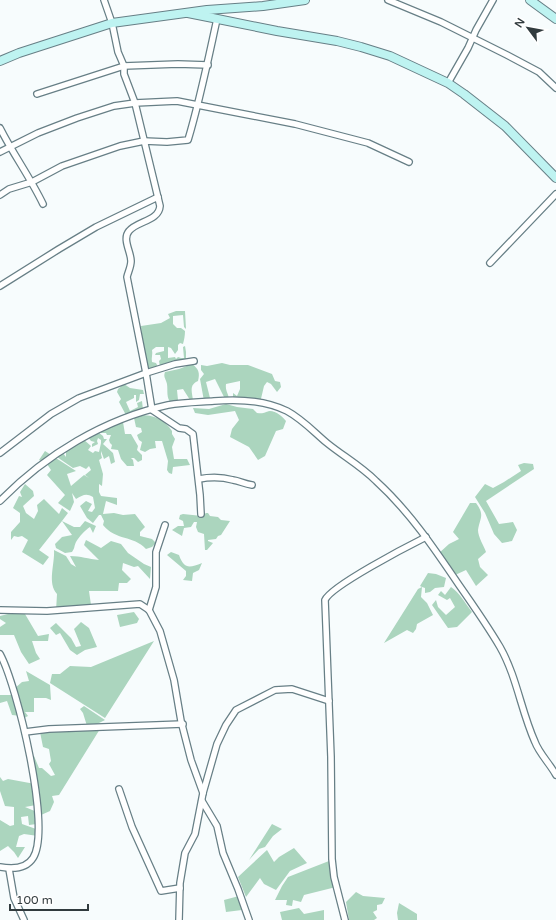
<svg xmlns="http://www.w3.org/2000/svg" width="556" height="920" font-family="'Varela Round',sans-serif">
	<rect width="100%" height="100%" fill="#f7fcfd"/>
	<g fill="#abd5be">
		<path d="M176 311H185L186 329 184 327 183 315 173 316V324L177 328H181L185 331C185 336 184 340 183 344L180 343 178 345V350L175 354 171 348 168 347V358L175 357 176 359 178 357 181 358H184L183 347 185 346 186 352V362L160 367 159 361 161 359 160 355H155L156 353 164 351V347H156L152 350C153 354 151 358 152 362L156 363 159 369 144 371 141 326 161 323 170 318 168 314Z"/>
		<path d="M222 363 230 365H248L272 374 275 381 280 382 281 387 277 392 271 384 267 382 264 386 260 403 233 400V393L237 396 240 389V381L226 384C225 391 229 394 229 400L224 397 215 379 206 382 210 398 204 401 200 379 204 374 201 370V365L207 366Z"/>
		<path d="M192 364C199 369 200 373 198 381 189 385 192 391 193 400H190L183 389 177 390 178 400 171 403C166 397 168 392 167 384 166 379 163 377 165 372L179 369Z"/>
		<path d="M124 384 130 388 143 390 144 394H140L139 400 136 402V395H134V398L126 402 130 411 138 407 137 403 142 401 143 410 127 417 119 402 121 399 117 392 118 389Z"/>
		<path d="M226 404 237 407 253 409 257 413C265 414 264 412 270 411 276 411 283 417 286 421L283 429 276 431 265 456 258 460 249 447 230 437 232 429 239 420 235 411 208 415 195 413 193 408 209 409Z"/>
		<path d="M140 415C154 415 164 419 172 431V434L175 439 172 447 174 459H187L190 465 173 467 172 474 169 473 167 470 168 461 162 441H155L156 448 150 449 145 452 140 450 142 442 139 440 137 435 142 432 141 428 136 427 134 418Z"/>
		<path d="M123 422 125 434H131L138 446 137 450 142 455V460L138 462 134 458H131L133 460 134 466H127L121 459 118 450 111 449 112 445 110 443 109 440 111 435H107L106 433H101V431Z"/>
		<path d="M98 432 103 436 104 439H107L103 444 113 453 115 462 111 464 109 456 104 459 101 451V454L102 458 99 460 103 474 102 486 99 484V492L101 496 117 498V505L106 501 103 514 114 513 123 515 135 514 145 527 140 532V536L152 539 156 543 152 547 146 549C133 535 116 541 103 525L104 521 101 515H99L93 523 87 518 80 506 86 501 92 504 88 511 92 512 95 508 93 497C86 493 83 495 76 499L72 493 74 502 70 511 58 503 65 495 47 475 51 470 47 464 39 460 45 451 76 471 67 474 71 486 84 475 89 478 85 475 91 470 89 466 86 469 80 466 73 468 57 457 63 453 66 457V452L83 439 91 446 88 450 93 453 95 451 99 452 101 443V440L98 438 97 441 98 444 92 447V444L95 442 91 441 88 437Z"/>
		<path d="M524 463 533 464 534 469 486 501 499 524 513 522 517 530 512 541 502 543 494 534 485 513 475 497 485 484 493 488 504 482 521 471 518 465Z"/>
		<path d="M25 484 33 491 34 496 23 506 26 513 34 519 38 511 37 505 44 499 59 514 62 508 68 513 62 521 74 527H80L85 521 96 526 93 533 90 527C85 530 79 537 76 542 74 546 75 548 72 552L65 553 56 548 55 544 62 537 72 535 62 521 39 550 49 557 43 565 22 552 28 540 22 536 18 537 14 536 11 540V532L20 522V513L13 508 19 496 22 497 20 492Z"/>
		<path d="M470 503H476C485 515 480 518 478 530 478 537 484 546 486 552L478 559 480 567 488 575 476 586 466 570 453 576 438 554 449 544 459 539 453 532Z"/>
		<path d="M206 513H208L210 516 218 517 221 520 230 521 221 535 218 536 216 539 208 540V541L213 543 207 550H205L204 534 198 532 196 527 197 522H194L191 527 184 528 182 536 172 530 178 526H184L183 521 179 519 180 515 183 514 202 516Z"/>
		<path d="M86 540 101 548 111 541 121 544 128 553 144 564 151 567 150 579 138 566 134 567 123 563 122 570 131 579 127 583H119L118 591H89L91 605 56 611 57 594C47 583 55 564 54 550L66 556 71 564 76 567 70 556C81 556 88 559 99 560L84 545Z"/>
		<path d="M171 552 179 555C184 569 189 568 202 563L199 570 193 573 192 581 183 580 186 576V571L167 555Z"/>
		<path d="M428 573 436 574 446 578 444 587 435 588 430 592 425 593V588L422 587 421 597 427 603 433 615 417 624 416 629 413 633 407 630 384 643 418 589 422 587 420 586Z"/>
		<path d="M451 587C460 593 465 603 472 612L457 627 448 628 432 605 436 600 438 607 446 615 455 607 450 598 447 600 438 595 441 591 445 595Z"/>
		<path d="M134 612 139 619 137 623 120 627 117 615Z"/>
		<path d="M12 613 25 614 38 636 49 634 48 641H32L36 653 40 659 29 664 21 652 14 635H0V627L6 623 0 619V616Z"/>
		<path d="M81 622 89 628 97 647 85 650 77 655 70 650 60 633 56 635 50 628 56 623 71 638 76 647 81 646 74 629Z"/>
		<path d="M154 641 105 718 50 683 52 674H60L70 666 91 667Z"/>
		<path d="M26 671 50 685 51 700 46 698H34V712H25L28 716 24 718 21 716 12 715 7 701 0 703V695H14V689L22 682 29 681Z"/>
		<path d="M84 706 105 720 95 725 87 726 83 713 80 709Z"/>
		<path d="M100 729 59 795 52 796 54 802 50 811 41 815 29 758 34 756 39 768H42L51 776 55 775 49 764 51 761 49 749 43 747 40 732Z"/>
		<path d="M0 777 3 781 8 779 35 784 36 805 25 807 37 812V824L29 825 28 816 21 817 22 824 36 829 38 836 24 834 19 836 16 847H25L18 858 14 852 8 846 0 851V820L10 826 14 825V807L5 806 0 791Z"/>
		<path d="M272 824 282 829 273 836 265 847 259 849 249 860Z"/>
		<path d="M294 848 307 863 290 871 276 890 264 884 260 878 246 897 238 877 267 850 274 862 279 857Z"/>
		<path d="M329 861 336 887 304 895 301 902 293 900 292 906 286 905 287 900H275L282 886 288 877Z"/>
		<path d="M356 892 363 896 385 898 382 904 377 905V910L373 912 377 918 374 920H349L346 902Z"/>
		<path d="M239 896 242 910 226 912 224 900Z"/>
		<path d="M399 903 417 914V920H398L397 913Z"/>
		<path d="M299 908 304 914 324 910V920H282L280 912Z"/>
	</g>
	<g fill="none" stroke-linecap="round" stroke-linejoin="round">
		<defs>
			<g id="street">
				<path d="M104 0 112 23 118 52 124 66V74L135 103 160 206C159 221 137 221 129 231 122 239 131 252 131 261 131 267 128 272 127 277L146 373 152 410 179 428 186 429 193 434 200 495 201 514"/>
				<path d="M388 0 441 22 507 55 539 72 556 88"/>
				<path d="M448 83 468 48 476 30 493 0"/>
				<path d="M37 94 124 66 178 64 208 65"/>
				<path d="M0 128C13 154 30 177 43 204"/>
				<path d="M0 152 38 133 77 118 114 106 135 103 177 101 295 124 368 143 409 162"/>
				<path d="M0 195 9 189 32 182 62 166 120 146 144 141 167 142 188 140C200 100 208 60 217 19"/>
				<path d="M490 263 556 194"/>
				<path d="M0 286 59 249 96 227 158 197"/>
				<path d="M0 453 51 414 79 398 146 373 175 364 194 361"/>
				<path d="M199 479C210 477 222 477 233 480 240 481 244 484 252 485"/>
				<path d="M0 501C45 455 104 419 168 405 183 402 199 402 214 401 238 399 265 400 287 411 302 419 314 432 327 443 343 456 361 466 376 481 409 511 434 548 459 585 473 605 487 625 500 647 517 677 521 711 535 742 539 753 550 764 556 775"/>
				<path d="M0 610 47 611 140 604 149 610 160 631 174 680 181 721 191 760 203 793"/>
				<path d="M149 610 156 587V552L165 525"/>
				<path d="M0 654C17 685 52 829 33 858 26 869 11 869 0 867"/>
				<path d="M25 732 49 729 183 724"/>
				<path d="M119 789 132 827 161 891 180 888"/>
				<path d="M202 801 217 826 223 853 238 889 249 920"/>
				<path d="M9 869 14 898 24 920"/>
				<path d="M179 920 180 883 185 853 195 834 203 793 217 744 226 725 236 710 275 690 292 689 329 701"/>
				<path d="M345 920 334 877 332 859 331 757 325 600C331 586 408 546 426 537"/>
			</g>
			<g id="secondary">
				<path d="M530 0 556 19"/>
				<path d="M188 13 277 31 337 41 361 47 390 56 448 83 464 94 505 126 556 178"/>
				<path d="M0 61 19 53 112 23 207 10 263 6 305 0"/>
			</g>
		</defs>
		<use href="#street" stroke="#677f86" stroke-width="8"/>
		<use href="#secondary" stroke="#677f86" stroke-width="10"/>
		<use href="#street" stroke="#fff" stroke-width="5.5"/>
		<use href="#secondary" stroke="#bef3f1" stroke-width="8"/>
	</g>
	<g transform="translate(528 28) rotate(302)" stroke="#ffffff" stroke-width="3" paint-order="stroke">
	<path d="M0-3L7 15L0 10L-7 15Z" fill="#313b3e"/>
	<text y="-6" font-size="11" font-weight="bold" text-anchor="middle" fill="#313b3e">N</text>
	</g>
	<path d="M10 904v6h78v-6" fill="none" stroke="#313b3e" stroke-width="2"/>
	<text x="16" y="904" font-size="12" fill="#313b3e" stroke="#ffffff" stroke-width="3" paint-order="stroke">100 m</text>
</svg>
